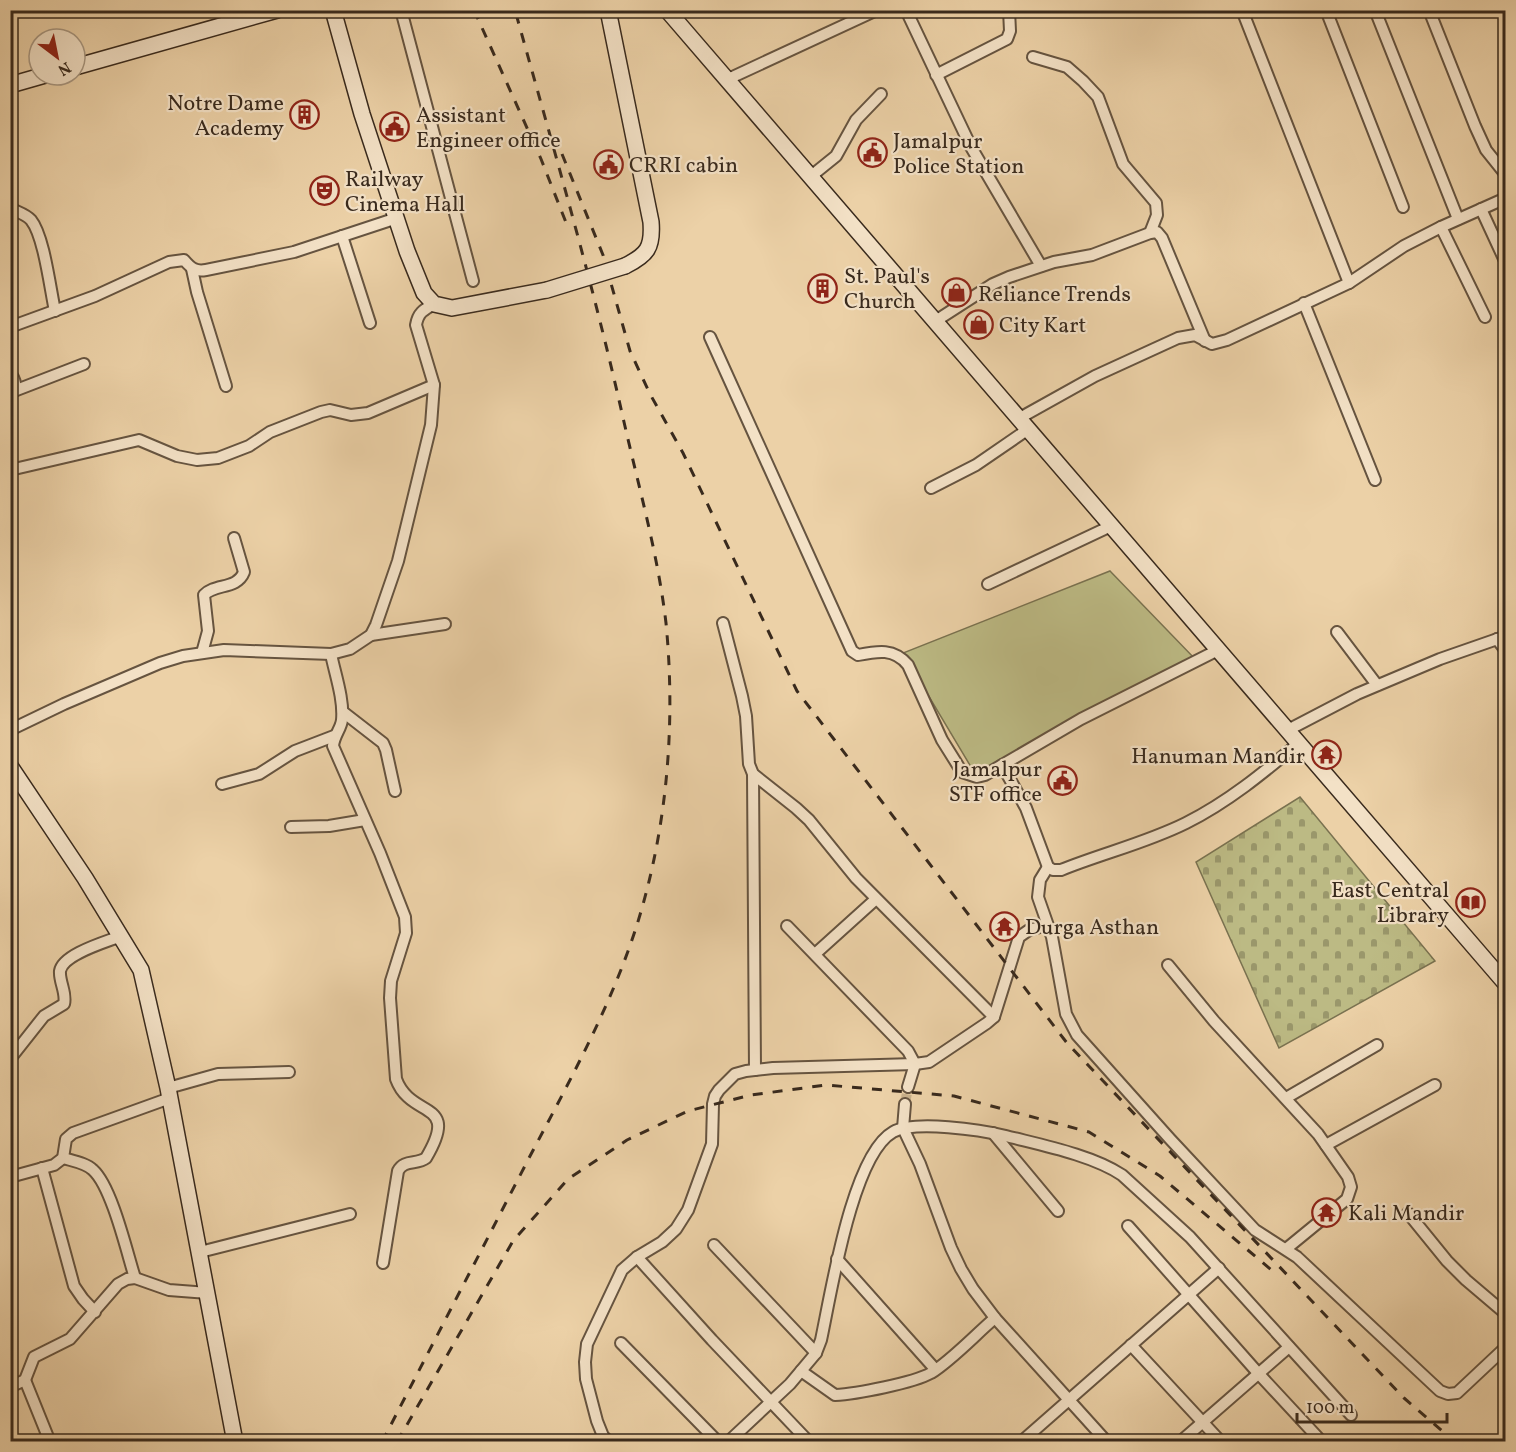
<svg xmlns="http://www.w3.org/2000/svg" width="1516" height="1452" font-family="Vollkorn,serif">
	<defs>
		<pattern id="cemetery-stones" width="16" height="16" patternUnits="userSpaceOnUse" patternTransform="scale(1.5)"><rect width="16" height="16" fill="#bcba84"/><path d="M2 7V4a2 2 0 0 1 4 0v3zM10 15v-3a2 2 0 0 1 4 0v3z" fill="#9a976b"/></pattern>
	</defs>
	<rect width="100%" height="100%" fill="#ecd1a7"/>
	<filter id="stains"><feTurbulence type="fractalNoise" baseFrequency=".00333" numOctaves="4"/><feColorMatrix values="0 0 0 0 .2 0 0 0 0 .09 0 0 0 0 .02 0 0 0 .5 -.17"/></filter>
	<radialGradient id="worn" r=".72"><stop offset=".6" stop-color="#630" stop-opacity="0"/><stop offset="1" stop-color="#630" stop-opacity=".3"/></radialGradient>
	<path fill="#bcba84" stroke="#7a7250" stroke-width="1.5" d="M1110 571 1197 661 977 777 903 653Z"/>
	<path fill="url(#cemetery-stones)" stroke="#7a7250" stroke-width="1.5" d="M1300 797 1435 961 1279 1048 1196 862Z"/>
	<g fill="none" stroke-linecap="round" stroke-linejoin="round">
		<path stroke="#c8b08b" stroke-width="10" stroke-dasharray="10 5" stroke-linecap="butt" d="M905 1104 908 1087"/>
		<defs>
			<g id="street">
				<path d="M401 10 473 281"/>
				<path d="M906 10 971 147 1041 266"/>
				<path d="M1242 10 1349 283"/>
				<path d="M1326 10 1403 207"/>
				<path d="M1375 10 1458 219"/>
				<path d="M1429 10 1475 126 1486 150 1506 175"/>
				<path d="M1033 57 1067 67 1083 81 1098 97 1123 164 1156 203 1157 215 1150 233"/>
				<path d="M936 75 1007 39 1010 31 1009 10"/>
				<path d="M726 80 877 10"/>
				<path d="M810 177 836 156 856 120 881 94"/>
				<path d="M10 208C17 212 26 214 31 220 44 236 50 288 55 311"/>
				<path d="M1481 209 1506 263"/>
				<path d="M1441 227 1485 317"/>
				<path d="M342 236 370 323"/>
				<path d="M192 269 197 292 226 386"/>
				<path d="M1304 303 1375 480"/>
				<path d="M934 322 993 284 1009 277 1054 262 1092 255 1150 233 1157 232 1162 238 1205 341"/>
				<path d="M10 327 95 296 169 262 184 260C191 268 195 272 206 270L294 252 397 218"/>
				<path d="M710 337 852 651 858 655C878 651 894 648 908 665L942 740 962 772 977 777 985 775 1081 719 1218 650"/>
				<path d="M10 373C15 379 18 388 11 394"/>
				<path d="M14 391 84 364"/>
				<path d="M1018 419 1095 376 1178 338 1195 335 1212 344 1227 340 1349 283 1404 246 1441 227 1506 198"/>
				<path d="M10 470 139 440 177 456 197 460 218 458 249 446 270 432 321 412 330 410 351 415 368 413 434 385"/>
				<path d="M931 488 976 465 1027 430"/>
				<path d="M988 584 1111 526"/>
				<path d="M723 623 742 696 746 716 749 764 753 774 796 808 809 820 856 878 994 1017"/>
				<path d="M1337 632 1377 685"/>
				<path d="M371 635 445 624"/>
				<path d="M1497 639 1506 651"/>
				<path d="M202 653 208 631 204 595C215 583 237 590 244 572L234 538"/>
				<path d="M331 654C335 674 344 699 342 720 341 729 334 735 333 746L380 853 405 917 406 933 391 981 390 998 396 1079C411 1120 461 1099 426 1158 417 1165 404 1159 398 1171L383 1263"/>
				<path d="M343 712 383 743 386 750 395 791"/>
				<path d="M10 730 64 704 160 663 183 656 224 650 331 654 350 649 371 635 376 625 398 561 431 425 434 385 416 325C418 313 423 310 434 304"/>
				<path d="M1288 730 1357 694 1440 659 1506 636"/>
				<path d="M1002 765 1026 808 1048 867 1053 870H1061C1103 853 1146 843 1186 823 1228 802 1263 773 1299 743"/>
				<path d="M753 774 755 1070"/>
				<path d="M222 784 259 774 295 751 334 736"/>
				<path d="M291 827 329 826 365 820"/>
				<path d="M1048 867 1040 880 1038 897 1052 937 1066 1014 1077 1035 1170 1139 1255 1230 1297 1257 1440 1391 1448 1394 1457 1393 1506 1347"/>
				<path d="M787 926 908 1051 915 1064 908 1087"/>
				<path d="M815 954 876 899"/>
				<path d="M1168 965 1214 1021 1318 1134 1348 1177 1351 1187 1347 1199 1286 1249"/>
				<path d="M10 1059 44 1016 64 1004C67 993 59 982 60 971 63 954 106 942 121 936"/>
				<path d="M168 1088 218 1074 289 1072"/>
				<path d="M1286 1098 1377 1045"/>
				<path d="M905 1104 903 1128 920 1164 951 1248 961 1269 973 1289 995 1318 1107 1442"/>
				<path d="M993 1133 1058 1211"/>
				<path d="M1326 1145 1435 1085"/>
				<path d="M63 1158C73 1161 86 1163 93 1170 112 1187 127 1253 135 1278"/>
				<path d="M42 1168 74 1286 83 1299 95 1312"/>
				<path d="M10 1177 54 1165 63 1158 66 1139 73 1133 170 1098"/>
				<path d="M1408 1213 1447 1261 1466 1280 1506 1314"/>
				<path d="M1128 1226 1258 1373 1322 1442"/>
				<path d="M714 1245 816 1353"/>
				<path d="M200 1252 350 1214"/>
				<path d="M637 1257 712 1340 809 1442"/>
				<path d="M837 1259 935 1369"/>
				<path d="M621 1343 718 1442"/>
				<path d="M1131 1345 1221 1442"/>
				<path d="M801 1371 835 1395C856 1394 913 1383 931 1373 952 1360 976 1334 995 1318"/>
				<path d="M25 1380 50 1442"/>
				<path d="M10 1387 25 1380 34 1357 70 1339 118 1284 127 1279 135 1278 169 1290 208 1293"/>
				<path d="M609 1442 603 1436 597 1421 586 1379 585 1362 587 1344 622 1270 637 1257 662 1242 676 1229 688 1210 712 1144 713 1104 715 1096 719 1090 735 1074 746 1071 773 1068 915 1064 929 1062 987 1023 994 1017 1019 937 1029 930 1047 925"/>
				<path d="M728 1442 790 1384 816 1353 821 1340C831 1294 852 1155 893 1132 915 1120 981 1130 1006 1136 1041 1145 1092 1155 1122 1175L1190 1237 1351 1415"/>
				<path d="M1021 1442 1219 1268"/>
				<path d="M1180 1442 1289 1347"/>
			</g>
			<g id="secondary">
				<path d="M333 10 362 114 407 251 424 293 434 304 452 308 547 290"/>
				<path d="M608 10 651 222C653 248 647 255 625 266"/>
				<path d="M667 10 1506 984"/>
				<path d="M75 67 277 10"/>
				<path d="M10 85 45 75"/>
				<path d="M10 766 85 878 141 970 168 1088 235 1442"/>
			</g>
		</defs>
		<use href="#street" stroke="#665440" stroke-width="14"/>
		<use href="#secondary" stroke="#392a1d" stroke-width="18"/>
		<use href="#street" stroke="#f3e1c6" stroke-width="10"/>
		<use href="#secondary" stroke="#f3e1c6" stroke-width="15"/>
		<g stroke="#392a1d" stroke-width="3" stroke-dasharray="10 10" stroke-linecap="butt">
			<path d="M474 10 541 159 567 225"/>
			<path d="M562 154 603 255 630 351 650 394 683 453 797 691 1067 1043 1404 1398 1455 1442"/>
			<path d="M382 1442C431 1347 480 1253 529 1158 568 1084 609 1010 635 931 667 832 676 726 666 623 658 555 639 488 624 422 593 283 553 147 515 10"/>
			<path d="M397 1442 513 1241 568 1179 627 1140 688 1111 751 1095 826 1085 954 1096 1089 1132 1160 1176 1275 1273"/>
		</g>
		<defs>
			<path id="secondary-bridge" d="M547 290 625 266"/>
		</defs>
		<use href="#secondary-bridge" stroke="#392a1d" stroke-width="18" stroke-linecap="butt"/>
		<use href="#secondary-bridge" stroke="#f3e1c6" stroke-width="15"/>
	</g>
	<defs>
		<symbol id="building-ring" viewBox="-11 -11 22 22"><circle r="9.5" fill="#f3e1c6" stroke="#8f2418" stroke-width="1.5"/><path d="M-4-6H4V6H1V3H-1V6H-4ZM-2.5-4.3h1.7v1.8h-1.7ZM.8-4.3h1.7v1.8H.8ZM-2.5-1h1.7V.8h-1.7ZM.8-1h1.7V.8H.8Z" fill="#8f2418"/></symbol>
		<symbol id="civic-ring" viewBox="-11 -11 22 22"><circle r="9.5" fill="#f3e1c6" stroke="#8f2418" stroke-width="1.5"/><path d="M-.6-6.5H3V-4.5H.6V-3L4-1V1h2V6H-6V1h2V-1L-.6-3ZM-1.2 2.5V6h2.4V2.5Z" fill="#8f2418"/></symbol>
		<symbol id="theatre-ring" viewBox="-11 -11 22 22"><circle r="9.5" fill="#f3e1c6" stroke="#8f2418" stroke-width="1.5"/><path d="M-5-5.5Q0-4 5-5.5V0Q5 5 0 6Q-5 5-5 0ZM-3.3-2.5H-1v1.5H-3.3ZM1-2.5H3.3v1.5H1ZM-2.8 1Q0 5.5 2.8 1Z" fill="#8f2418"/></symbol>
		<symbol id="shop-ring" viewBox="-11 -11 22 22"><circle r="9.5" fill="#f3e1c6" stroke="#8f2418" stroke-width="1.5"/><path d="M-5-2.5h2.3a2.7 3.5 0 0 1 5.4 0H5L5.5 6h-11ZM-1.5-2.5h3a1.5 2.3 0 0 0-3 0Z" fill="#8f2418"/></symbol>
		<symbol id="temple-ring" viewBox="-11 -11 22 22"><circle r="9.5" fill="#f3e1c6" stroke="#8f2418" stroke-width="1.5"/><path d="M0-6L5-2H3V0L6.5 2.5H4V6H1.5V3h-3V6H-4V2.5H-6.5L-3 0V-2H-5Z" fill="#8f2418"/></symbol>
		<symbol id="library-ring" viewBox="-11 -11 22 22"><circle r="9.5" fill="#f3e1c6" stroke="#8f2418" stroke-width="1.5"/><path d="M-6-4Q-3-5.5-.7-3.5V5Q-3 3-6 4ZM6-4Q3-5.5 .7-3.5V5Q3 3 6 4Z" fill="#8f2418"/></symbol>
	</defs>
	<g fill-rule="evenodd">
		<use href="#building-ring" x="288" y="98" width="33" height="33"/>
		<use href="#civic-ring" x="378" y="110" width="33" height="33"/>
		<use href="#civic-ring" x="856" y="136" width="33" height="33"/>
		<use href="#civic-ring" x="592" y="148" width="33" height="33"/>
		<use href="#theatre-ring" x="308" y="174" width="33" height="33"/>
		<use href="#building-ring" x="806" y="272" width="33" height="33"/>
		<use href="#shop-ring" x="940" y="276" width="33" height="33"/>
		<use href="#shop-ring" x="962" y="308" width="33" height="33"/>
		<use href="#temple-ring" x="1310" y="738" width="33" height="33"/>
		<use href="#civic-ring" x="1046" y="764" width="33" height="33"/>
		<use href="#library-ring" x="1454" y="886" width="33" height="33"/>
		<use href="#temple-ring" x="988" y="910" width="33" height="33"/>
		<use href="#temple-ring" x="1310" y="1196" width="33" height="33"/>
	</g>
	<g text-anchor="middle" stroke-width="4.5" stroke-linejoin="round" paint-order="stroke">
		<g font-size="22" fill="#392a1d" stroke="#f3e1c6" text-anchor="start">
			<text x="284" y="110" text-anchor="end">Notre Dame<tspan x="284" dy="25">Academy</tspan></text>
			<text x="416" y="122">Assistant<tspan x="416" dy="25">Engineer office</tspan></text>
			<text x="893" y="148">Jamalpur<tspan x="893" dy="25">Police Station</tspan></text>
			<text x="629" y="172">CRRI cabin</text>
			<text x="345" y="186">Railway<tspan x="345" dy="25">Cinema Hall</tspan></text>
			<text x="844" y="283">St. Paul's<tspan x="844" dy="25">Church</tspan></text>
			<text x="978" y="301">Reliance Trends</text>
			<text x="999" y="332">City Kart</text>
			<text x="1305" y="763" text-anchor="end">Hanuman Mandir</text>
			<text x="1042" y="776" text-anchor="end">Jamalpur<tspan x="1042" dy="25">STF office</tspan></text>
			<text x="1449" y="897" text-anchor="end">East Central<tspan x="1449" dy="25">Library</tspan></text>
			<text x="1025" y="934">Durga Asthan</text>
			<text x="1348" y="1220">Kali Mandir</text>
		</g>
	</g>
	<rect width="1516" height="1452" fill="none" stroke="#ecd1a7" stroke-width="36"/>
	<rect x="12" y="12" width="1492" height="1428" fill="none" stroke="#392a1d" stroke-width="3"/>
	<rect x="18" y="18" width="1480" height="1416" fill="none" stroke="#392a1d" stroke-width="1.5"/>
	<g transform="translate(57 57) rotate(148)"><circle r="28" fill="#f3e1c6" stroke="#a99882" stroke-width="1.5"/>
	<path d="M0-4.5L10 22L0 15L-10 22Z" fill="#8f2418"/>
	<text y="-9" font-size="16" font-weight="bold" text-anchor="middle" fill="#392a1d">N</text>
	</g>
	<path d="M1297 1413v9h150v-9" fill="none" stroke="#392a1d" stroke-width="3"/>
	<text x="1306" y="1413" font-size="18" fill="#392a1d" stroke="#f3e1c6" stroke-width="4.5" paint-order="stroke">100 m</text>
	<rect width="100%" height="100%" filter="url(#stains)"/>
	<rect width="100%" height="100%" fill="url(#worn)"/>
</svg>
